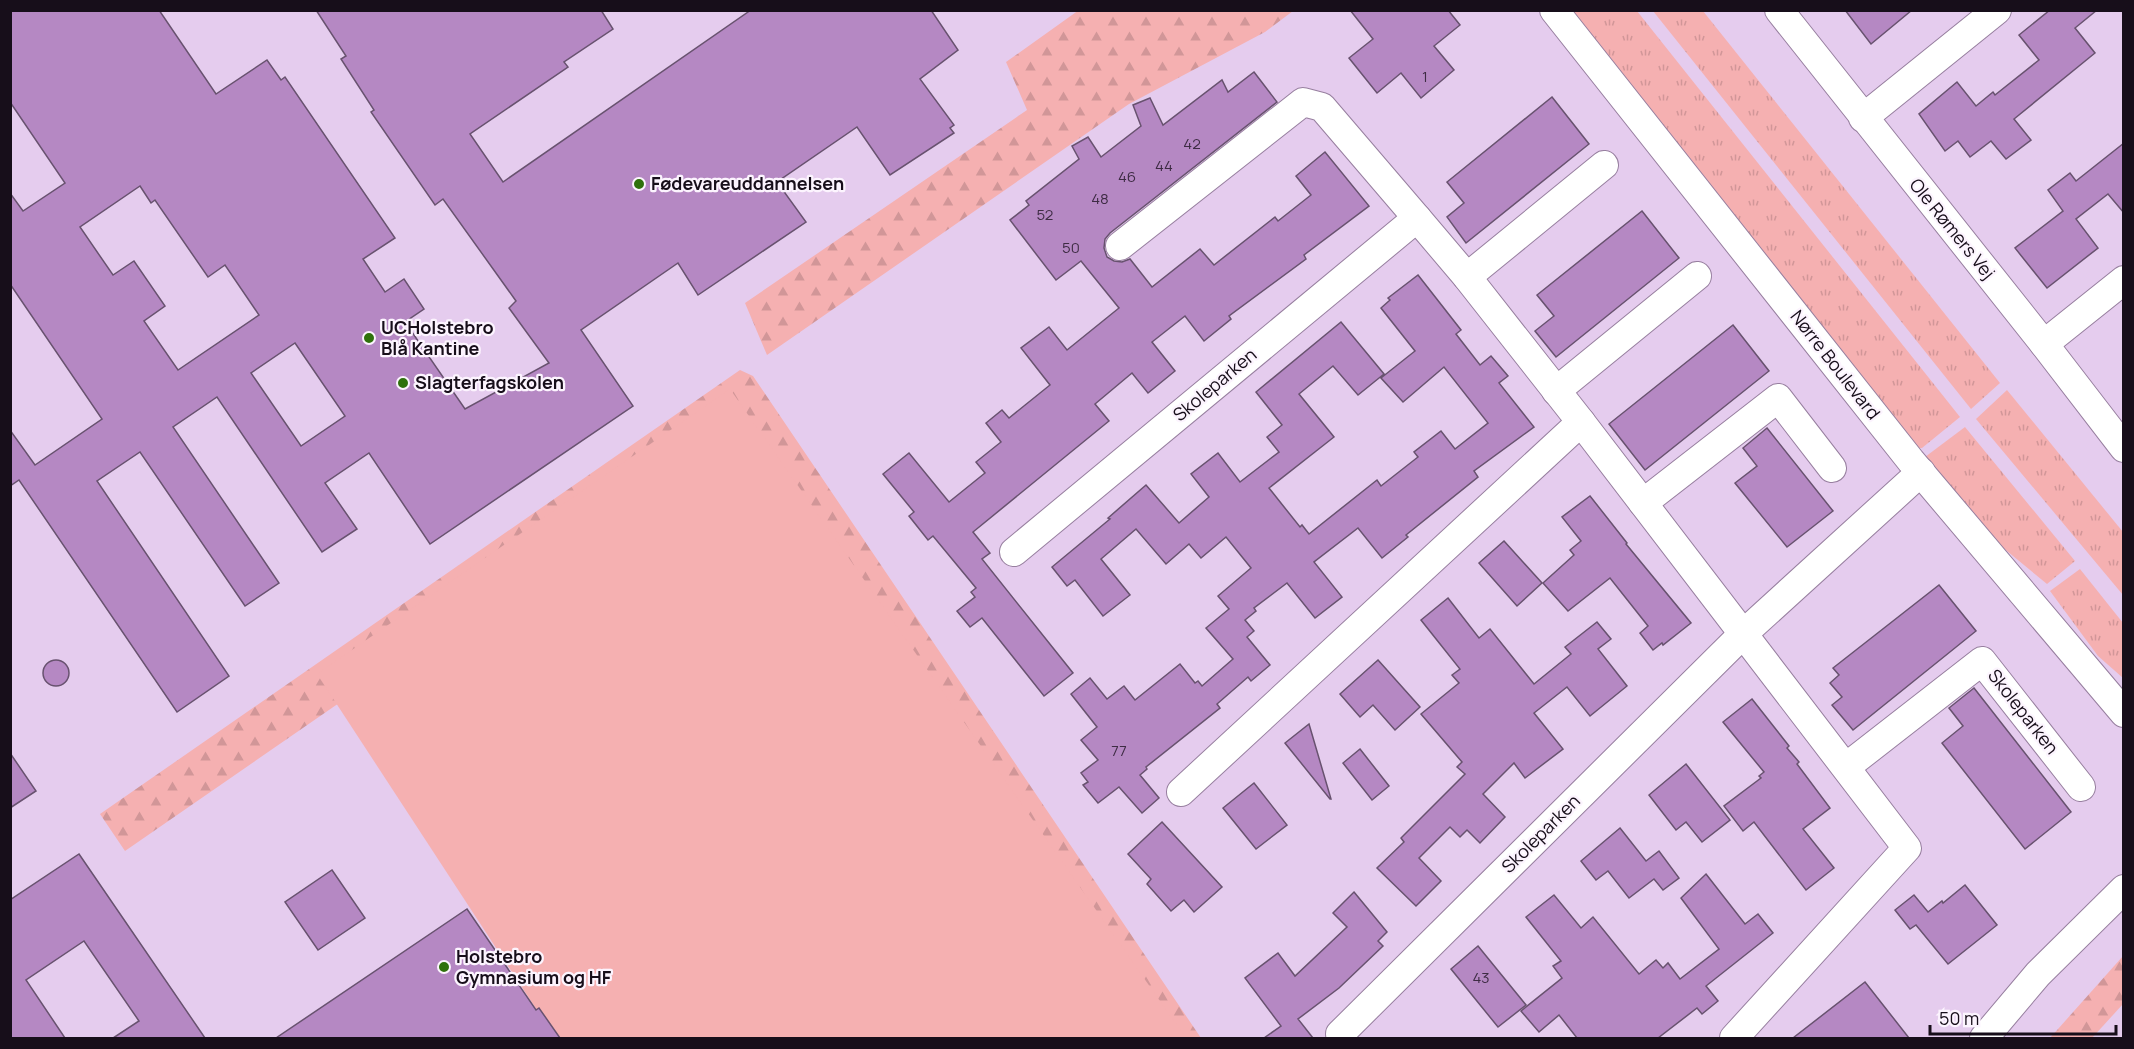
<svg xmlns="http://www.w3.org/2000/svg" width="2134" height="1049" font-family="Manrope,sans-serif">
	<defs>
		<pattern id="grass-tufts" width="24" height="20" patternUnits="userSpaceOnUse" patternTransform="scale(1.5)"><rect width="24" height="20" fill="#f5b0b1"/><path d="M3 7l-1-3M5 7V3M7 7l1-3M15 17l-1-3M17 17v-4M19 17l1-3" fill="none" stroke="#d19698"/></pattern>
		<pattern id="forest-firs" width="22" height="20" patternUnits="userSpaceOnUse" patternTransform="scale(1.5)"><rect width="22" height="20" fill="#f5b0b1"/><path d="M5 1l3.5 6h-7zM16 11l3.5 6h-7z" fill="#d19698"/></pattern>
	</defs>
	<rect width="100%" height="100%" fill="#e5ccee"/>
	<g fill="url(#grass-tufts)">
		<path d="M1573 11H1637L1960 417 1922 448H1917L1575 16Z"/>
		<path d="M1653 11H1703L2000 383 1971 409Z"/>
		<path d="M2007 390 2123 532V595L1976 419Z"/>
		<path d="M1965 427 2075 561 2047 584 1985 533 1925 457Z"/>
		<path d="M2080 569 2123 623V678L2098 656 2050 591Z"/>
	</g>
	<g fill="url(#forest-firs)">
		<path d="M1079 10 1293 11 1265 32 1129 104 767 355 745 303 1027 110 1006 62Z"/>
		<path d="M740 370 753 376 1201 1038H1152L737 428 125 851 100 814Z"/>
		<path d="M2123 956V1004L2092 1038H2050Z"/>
	</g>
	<path fill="#f5b0b1" d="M730 389 1186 1038H555L317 674Z"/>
	<g fill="#b588c3" stroke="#68526f" stroke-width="1.5" fill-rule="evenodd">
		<path d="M10 10H159L216 94 267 60 281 80 285 77 395 238 363 259 385 292 404 279 424 309 405 322 465 409 549 363 509 308 516 301 443 199 435 205 371 112 374 110 341 59 346 56 316 10H601L613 29 564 62 568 67 470 134 503 182 751 10H931L958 50 920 79 954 125 950 128 954 133 890 175 857 127 777 182 806 222 698 295 678 263 581 330 633 406 430 544 369 453 325 483 357 529 322 552 217 397 173 427 279 583 245 606 140 452 97 481 229 676 177 712 19 480 10 486V430L35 465 102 419 10 284V193L23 211 65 183 10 102ZM140 186 151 203 155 200 208 277 225 265 259 315 178 370 144 321 165 306 134 261 113 275 80 227ZM295 343 345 416 301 446 251 373Z"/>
		<path d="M1350 10H1448L1460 25 1434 46 1454 70 1421 98 1401 73 1377 93 1349 58 1373 39Z"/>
		<path d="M1845 10H1912L1871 44Z"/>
		<path d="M2050 10H2097L2075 28 2095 53 2014 119 2031 140 2006 159 1991 141 1970 157 1958 141 1945 151 1919 114 1957 82 1976 106 1993 92 1995 95 2039 60 2019 35Z"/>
		<path d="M1254 72 1277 102 1110 233 1105 239 1104 248 1107 257 1114 261 1122 262 1130 259 1152 287 1200 249 1214 265 1275 217 1278 221 1311 195 1296 176 1325 152 1369 206 1304 255 1306 259 1229 316 1231 319 1204 341 1185 316 1152 342 1175 371 1148 393 1132 373 1095 404 1109 421 973 532 990 553 982 559 1073 673 1044 696 982 618 970 627 957 611 975 597 971 592 976 588 933 536 928 540 909 516 914 512 883 474 909 453 949 502 985 473 976 462 1001 442 986 423 1002 410 1009 418 1050 385 1021 348 1049 327 1067 350 1119 308 1081 261 1056 280 1010 220 1029 205 1026 201 1079 159 1072 146 1088 137 1101 157 1141 126 1133 105 1150 98 1163 125 1222 80 1228 92Z"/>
		<path d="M1552 97 1589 144 1466 243 1447 217 1464 203 1447 182Z"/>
		<path d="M2124 143V213L2108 194 2076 219 2098 248 2047 288 2015 248 2063 211 2048 190 2070 173 2076 181Z"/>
		<path d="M1642 211 1679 258 1556 357 1535 331 1554 316 1537 295Z"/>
		<path d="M1418 275 1461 330 1456 334 1480 365 1491 356 1508 376 1499 383 1534 427 1474 471 1478 477 1406 535 1408 537 1382 558 1358 528 1314 562 1342 597 1315 618 1287 583 1254 608 1256 611 1245 620 1254 631 1247 637 1270 665 1251 681 1248 677 1217 704 1220 708 1146 767 1147 769 1140 775 1159 798 1142 813 1119 787 1098 803 1083 785 1088 782 1081 773 1098 760 1081 740 1097 727 1071 694 1090 678 1107 699 1124 686 1135 700 1180 664 1195 683 1198 681 1202 686 1233 659 1206 628 1229 609 1218 596 1251 568 1226 537 1201 558 1189 544 1166 564 1136 529 1101 559 1130 595 1103 616 1075 580 1067 586 1052 567 1110 519 1108 518 1146 485 1179 523 1209 497 1191 474 1218 453 1240 482 1279 452 1267 437 1282 425 1256 392 1341 322 1384 374 1358 395 1333 366 1299 394 1334 437 1269 488 1300 527 1302 525 1309 534 1377 480 1381 486 1418 457 1414 452 1441 431 1455 449 1488 423 1444 367 1403 402 1381 378 1415 351 1381 308 1390 300 1388 298Z"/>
		<path d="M1733 325 1769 371 1645 470 1609 424Z"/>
		<path d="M1767 428 1833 511 1787 547 1735 483 1757 466 1743 448Z"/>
		<path d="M1590 496 1627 543 1626 544 1691 623 1663 645 1662 643 1653 650 1640 633 1648 626 1610 578 1568 611 1543 583 1574 555 1570 550 1581 541 1562 517Z"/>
		<path d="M1504 541 1542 583 1517 606 1479 563Z"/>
		<path d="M1939 585 1976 631 1853 730 1832 705 1842 697 1830 683 1839 675 1833 668Z"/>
		<path d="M1448 598 1479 638 1490 629 1534 684 1571 654 1565 647 1597 622 1611 639 1598 649 1627 686 1590 716 1567 687 1534 713 1563 749 1525 778 1514 763 1483 794 1505 817 1480 843 1467 830 1460 837 1450 827 1419 858 1441 881 1416 906 1377 868 1404 842 1401 838 1465 774 1457 767 1462 762 1421 714 1459 683 1452 675 1460 669 1421 620Z"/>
		<circle cx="56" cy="673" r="13"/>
		<path d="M1378 660 1420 707 1395 730 1373 705 1360 717 1340 694Z"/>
		<path d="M1974 688 2071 812 2025 849 1942 743 1963 726 1949 708Z"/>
		<path d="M1752 699 1789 746 1787 748 1799 762 1797 764 1830 808 1803 829 1834 868 1806 890 1754 822 1743 831 1724 806 1761 778 1759 776 1764 772 1723 722Z"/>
		<path d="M1309 724 1331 799H1330L1285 743Z"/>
		<path d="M1360 749 1389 786 1372 800 1343 763Z"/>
		<path d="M10 753 36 791 10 808Z"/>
		<path d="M1686 764 1730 820 1702 842 1686 822 1676 830 1649 795Z"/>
		<path d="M1254 783 1287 825 1256 849 1223 808Z"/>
		<path d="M1162 822 1222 887 1194 912 1184 900 1171 911 1147 884 1151 879 1128 854Z"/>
		<path d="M1620 828 1646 861 1659 851 1679 878 1663 890 1654 879 1629 898 1608 871 1596 880 1581 861Z"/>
		<path d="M79 854 205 1038H113L139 1021 84 941 26 980 65 1038H10V900Z"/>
		<path d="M332 870 365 918 318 950 285 902Z"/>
		<path d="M1706 874 1745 924 1758 914 1773 933 1706 986 1718 1001 1702 1014 1697 1008 1658 1038H1577L1559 1015 1539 1032 1521 1011 1562 978 1553 966 1561 961 1526 917 1554 895 1581 928 1593 917 1639 974 1656 960 1663 968 1668 963 1680 979 1719 949 1681 898Z"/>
		<path d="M1965 885 1997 925 1948 964 1916 925 1910 929 1895 910 1914 895 1928 912 1942 901 1943 903Z"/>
		<path d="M1354 892 1387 932 1378 941 1383 946 1339 988 1298 1019 1313 1038H1264L1281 1026 1245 978 1278 953 1295 976 1347 927 1333 913Z"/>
		<path d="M467 909 536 1010 539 1008 560 1038H276Z"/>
		<path d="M1478 946 1526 1005 1498 1027 1451 969Z"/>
		<path d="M1865 982 1909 1038H1793Z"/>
	</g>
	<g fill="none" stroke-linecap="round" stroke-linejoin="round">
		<defs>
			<g id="minor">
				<path d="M1554 10 1911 461 2124 713"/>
				<path d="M1779 10 2044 344 2124 448"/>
				<path d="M1863 118 1997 10"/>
				<path d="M1120 246 1303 102 1322 107 1417 218"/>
				<path d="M1467 277 1604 165"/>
				<path d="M2044 344 2124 280"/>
				<path d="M1556 391 1697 276"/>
				<path d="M1643 503 1778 398 1832 468"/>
				<path d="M1014 552 1417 218 1467 277 1581 422 1907 848 1734 1038"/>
				<path d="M1846 767 1982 661 2081 787"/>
				<path d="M1181 792 1581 422"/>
				<path d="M1340 1034 1743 634 1921 472"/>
				<path d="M1984 1038 2038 974 2124 889"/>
			</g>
		</defs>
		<use href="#minor" stroke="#977f9f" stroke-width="30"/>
		<use href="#minor" stroke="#fff" stroke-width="28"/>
	</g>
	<g fill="#2f710c" stroke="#fcf4fe" stroke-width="2">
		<circle cx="639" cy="184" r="6"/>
		<circle cx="369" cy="338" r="6"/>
		<circle cx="403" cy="383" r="6"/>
		<circle cx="444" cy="967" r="6"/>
	</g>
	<g text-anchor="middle" stroke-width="4.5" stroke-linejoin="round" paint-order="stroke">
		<g font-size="15" fill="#3e2c44">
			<text x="1425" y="82">1</text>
			<text x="1192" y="149">42</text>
			<text x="1164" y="171">44</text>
			<text x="1127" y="182">46</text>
			<text x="1100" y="204">48</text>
			<text x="1045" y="220">52</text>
			<text x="1071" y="253">50</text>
			<text x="1119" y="756">77</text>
			<text x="1481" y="983">43</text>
		</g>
		<g font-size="18" font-weight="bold" fill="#170e1a" stroke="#fcf4fe" text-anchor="start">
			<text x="651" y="190">Fødevareuddannelsen</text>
			<text x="381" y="334">UCHolstebro<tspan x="381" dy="21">Blå Kantine</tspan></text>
			<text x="415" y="389">Slagterfagskolen</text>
			<text x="456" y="963">Holstebro<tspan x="456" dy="21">Gymnasium og HF</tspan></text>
		</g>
		<g font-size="18" fill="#170e1a" stroke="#fcf4fe">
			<text transform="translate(1952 229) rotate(51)" y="6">Ole Rømers Vej</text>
			<text transform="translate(1835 365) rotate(52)" y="6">Nørre Boulevard</text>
			<text transform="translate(1215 385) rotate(-40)" y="6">Skoleparken</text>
			<text transform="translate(2023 712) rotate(52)" y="6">Skoleparken</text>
			<text transform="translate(1541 834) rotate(-45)" y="6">Skoleparken</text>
		</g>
	</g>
	<rect width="2134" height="1049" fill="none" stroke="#170e1a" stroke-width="24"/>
	<path d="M1930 1025v9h186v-9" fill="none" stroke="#170e1a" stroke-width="3"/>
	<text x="1939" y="1025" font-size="18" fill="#170e1a" stroke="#fcf4fe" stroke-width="4.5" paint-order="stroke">50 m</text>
</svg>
